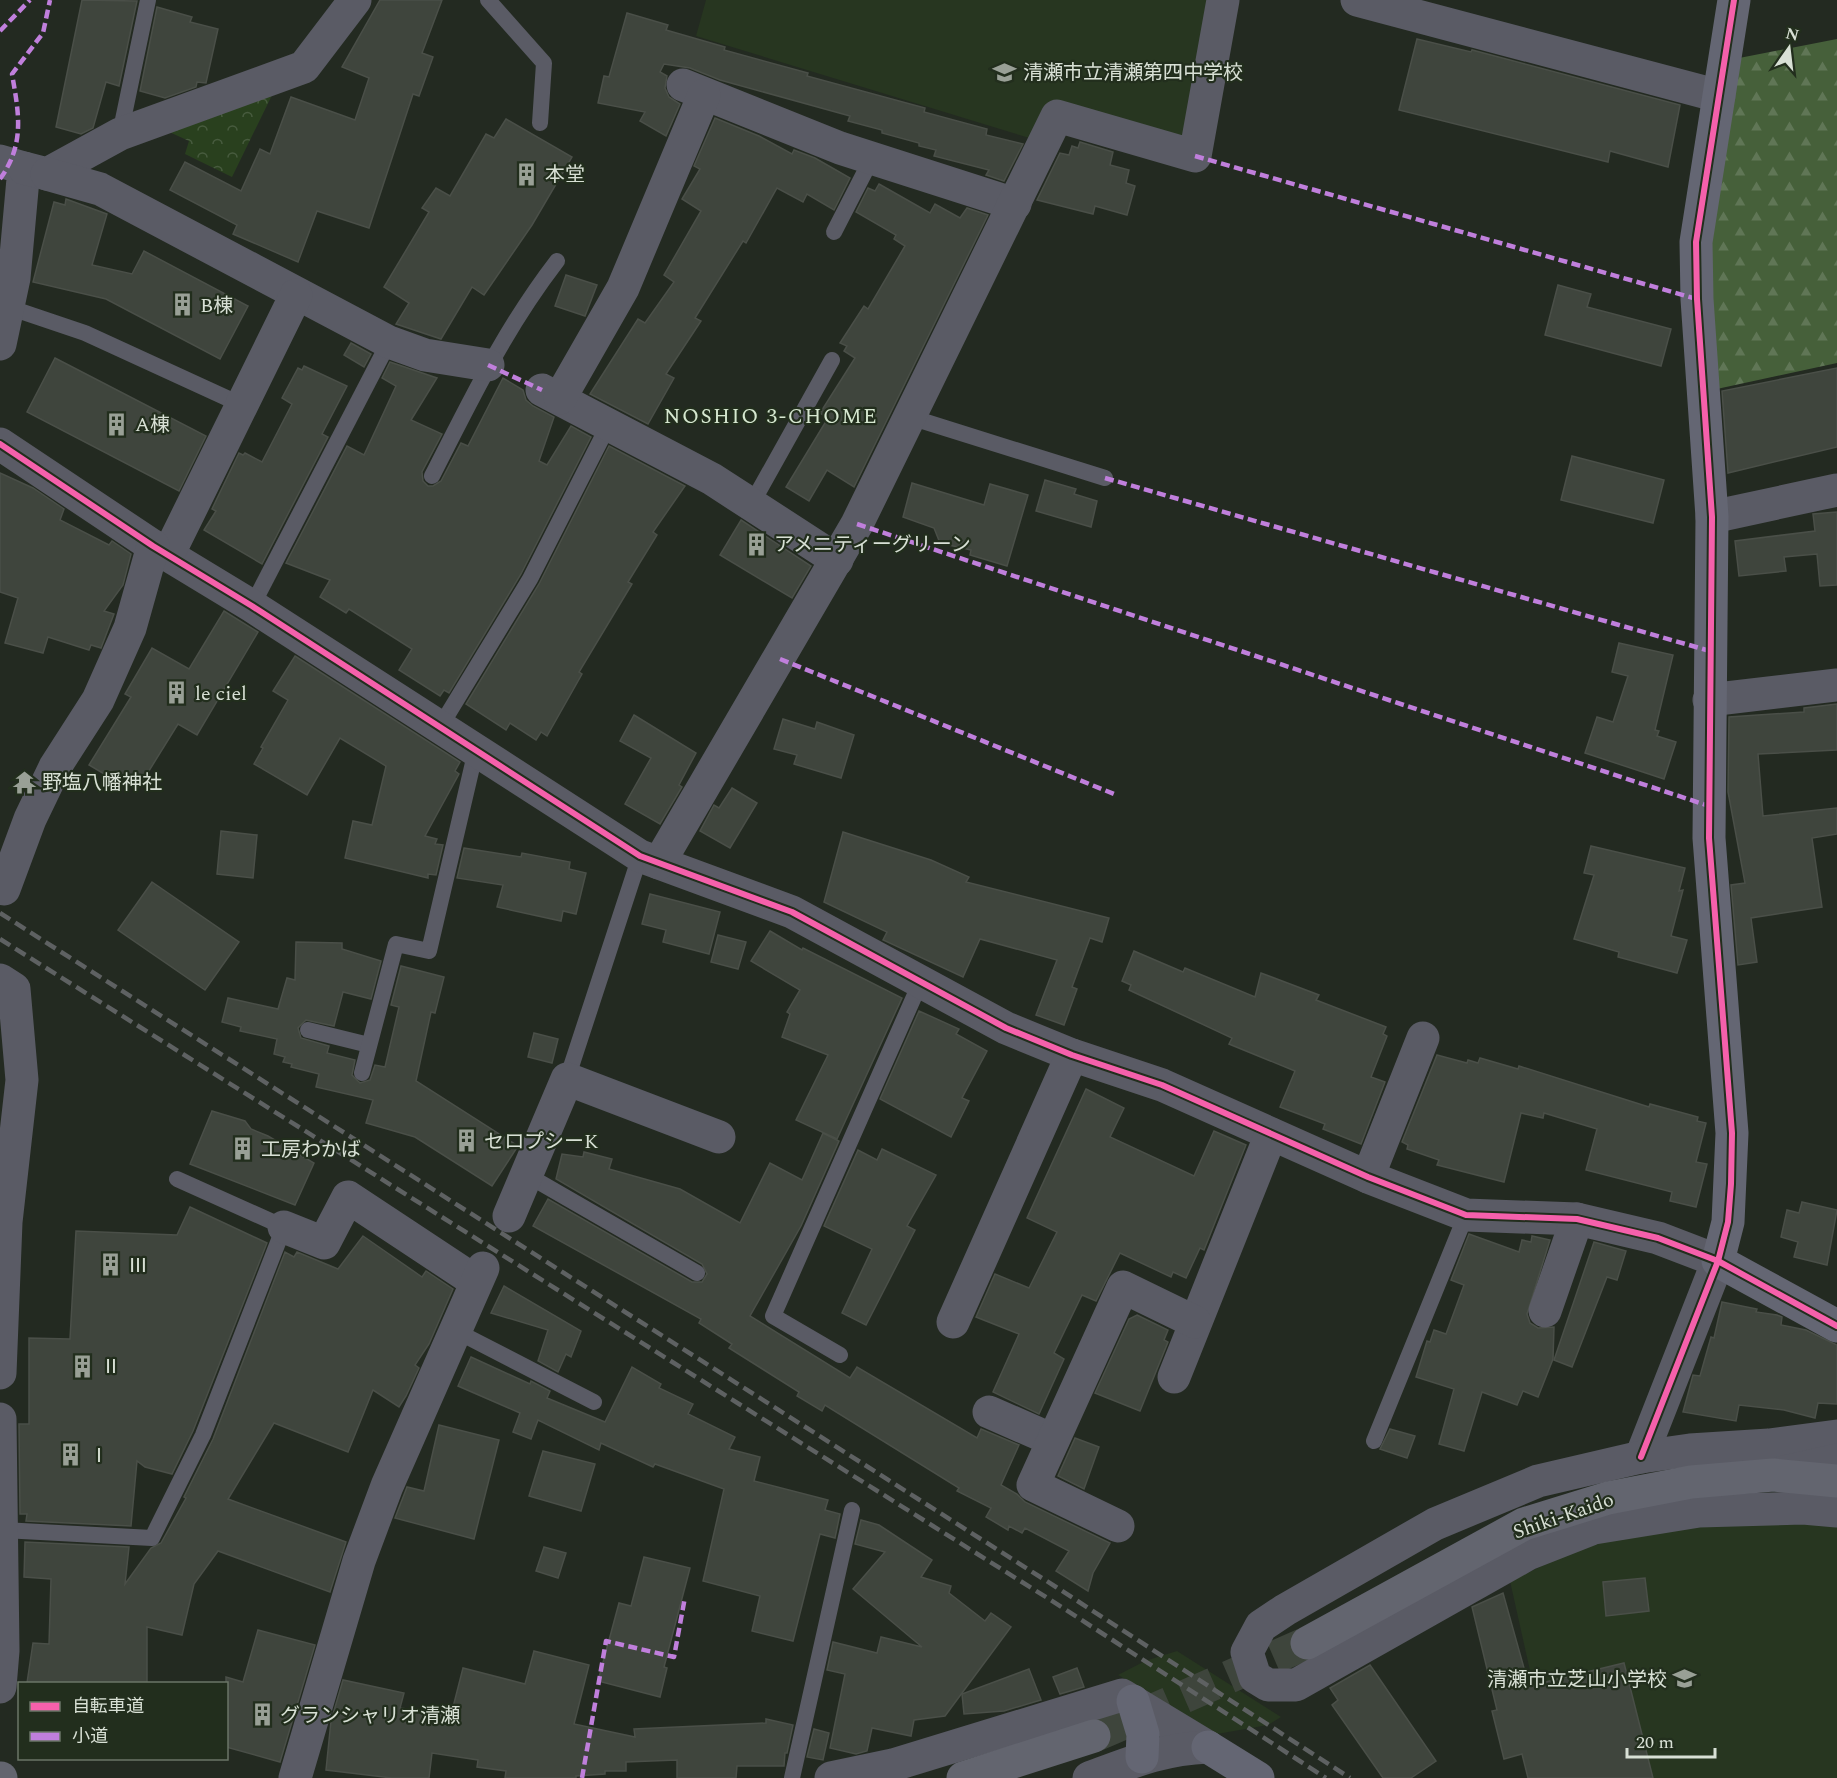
<svg xmlns="http://www.w3.org/2000/svg" width="1837" height="1778" font-family="Spectral,'Noto Sans JP',serif">
	<defs>
		<pattern id="forest-firs" width="22" height="20" patternUnits="userSpaceOnUse" patternTransform="scale(1.5)"><rect width="22" height="20" fill="#46603a"/><path d="M5 1l3.5 6h-7zM16 11l3.5 6h-7z" fill="#607656"/></pattern>
		<pattern id="park-crowns" width="20" height="18" patternUnits="userSpaceOnUse" patternTransform="scale(1.5)"><rect width="20" height="18" fill="#29401e"/><path d="M2 6a3 3 0 1 1 6 0M12 15a3 3 0 1 1 6 0" fill="none" stroke="#475b3e"/></pattern>
	</defs>
	<rect width="100%" height="100%" fill="#232a21"/>
	<g fill="#273620">
		<path d="M706 0H1208L1182 141 1053 108 1036 140 696 36Z"/>
		<path d="M1701 1523 1837 1524V1778H1554L1510 1581 1597 1540Z"/>
		<path d="M1177 1651 1281 1717 1268 1725 1217 1734 1118 1675 1145 1661Z"/>
	</g>
	<path fill="url(#forest-firs)" d="M1837 39V363L1703 392 1697 299 1724 61Z"/>
	<path fill="url(#park-crowns)" d="M274 91 232 177 185 154 189 141 165 130Z"/>
	<g fill="#3f453d" stroke="#4a4f48" stroke-width="1.5">
		<path d="M82 0 137 1 119 86 106 82 93 128 81 134 56 127Z"/>
		<path d="M380 0H442L422 53 433 57 419 96 413 94 369 228 317 211 298 262 233 234 237 225 170 190 185 162 241 191 260 149 270 154 291 97 355 120 369 78 342 67Z"/>
		<path d="M157 7 192 17 190 22 218 29 206 83 197 82 196 87 165 98 140 91Z"/>
		<path d="M627 13 668 25 666 30 725 47 724 50 808 73 807 76 925 108 924 112 987 129 986 135 1023 144 1004 181 986 175 989 170 934 156 936 150 919 146V143L882 133V130L848 121 850 116 720 80 690 68 664 64 660 72 667 76 665 88 669 97 680 104 666 136 640 121 645 112 598 103 604 76 609 77Z"/>
		<path d="M1417 39 1471 52 1472 50 1680 105 1668 167 1610 151 1608 162 1399 110Z"/>
		<path d="M715 118 759 136 792 154 794 150 815 158 850 178 834 210 807 194 803 202 777 188 746 243 743 241 695 318 701 321 666 374 674 378 648 424 590 394 638 319 645 323 674 282 664 275 701 211 682 199 700 169 694 166Z"/>
		<path d="M506 119 572 157 532 225 484 295 472 287 441 339 396 324 409 303 384 287 429 212 422 208 436 188 450 196 486 134 494 138Z"/>
		<path d="M1080 142 1113 152 1110 165 1129 170 1126 183 1135 186 1127 215 1095 206 1093 214 1037 200 1060 153 1069 155 1072 146 1078 148Z"/>
		<path d="M879 184 930 213 935 204 960 218 967 208 988 215 854 487 827 470 809 501 786 487 828 418 820 413 855 358 844 351 847 346 840 343 864 306 868 309 905 246 894 239 896 235 856 212 868 188 875 191Z"/>
		<path d="M66 199 107 214 92 265 132 274 144 251 248 306 220 359 106 299 33 282 54 202 65 205Z"/>
		<path d="M566 275 597 285 585 316 555 306Z"/>
		<path d="M1558 285 1591 294 1587 307 1671 329 1661 366 1545 335Z"/>
		<path d="M351 343 371 354 364 367 344 355Z"/>
		<path d="M55 358 206 436 179 491 27 412Z"/>
		<path d="M390 362 437 378 411 420 442 434 422 472 423 481 428 486H433L441 481 461 443 468 446 503 378 523 390 526 400 533 406 554 417 539 461 547 465 571 426 591 437 521 574 449 693 444 690 440 696 399 670 412 649 349 609 346 613 320 597 330 580 286 563 347 446 364 455 396 386 382 378Z"/>
		<path d="M304 366 347 386 322 434 328 437 262 564 204 530 216 511 212 509 239 453 243 455 245 453 262 462 292 404 282 398 298 368 302 370Z"/>
		<path d="M1837 368V447L1728 473 1722 391Z"/>
		<path d="M609 446 685 486 653 532 657 535 628 582 632 584 579 672 582 674 547 736 541 732 536 740 510 723 506 730 466 704 539 584Z"/>
		<path d="M1572 456 1664 480 1653 523 1561 500Z"/>
		<path d="M0 473 33 488 64 509 60 520 109 545 112 541 131 554 123 585 104 611 114 614 101 648 91 645 89 650 48 637 43 653 5 643 18 598 0 592Z"/>
		<path d="M1045 480 1076 489 1074 494 1097 501 1091 527 1036 511Z"/>
		<path d="M912 483 984 505 990 484 1028 495 1007 566 970 555 971 550 940 543 934 528 903 517Z"/>
		<path d="M1837 512V585L1820 586 1817 554 1784 557 1786 571 1739 576 1735 541 1815 531 1813 514Z"/>
		<path d="M741 520 811 566 792 598 720 555Z"/>
		<path d="M224 611 258 632 197 735 178 724 139 787 115 773 111 778 89 765 131 697 125 694 152 648 189 669Z"/>
		<path d="M1619 643 1673 655 1655 730 1659 731 1657 736 1676 742 1664 779 1585 753 1597 717 1613 722 1628 676 1612 672Z"/>
		<path d="M295 656 460 762 455 771 459 774 425 836 437 839 435 844 443 845 436 875 428 874V878L345 858 353 821 372 825 386 766 340 738 307 795 254 764 263 748 261 747 288 700 273 691Z"/>
		<path d="M1837 704V750L1758 754 1763 816 1837 808V834L1812 838 1822 907 1751 918 1757 962 1738 965 1731 885 1745 883 1728 792 1729 717 1804 712V708Z"/>
		<path d="M634 715 696 753 679 785 682 787 660 824 625 804 651 758 620 741Z"/>
		<path d="M783 719 815 729 817 722 854 735 841 778 794 764 797 755 774 749Z"/>
		<path d="M732 788 757 803 730 848 700 831 714 805 719 808Z"/>
		<path d="M221 831 257 835 253 878 217 874Z"/>
		<path d="M843 832 931 860 969 877 966 882 1109 918 1102 942 1090 938 1072 987 1077 989 1064 1025 1036 1015 1057 960 980 939 963 977 883 940 887 932 824 902Z"/>
		<path d="M1591 846 1685 868 1679 891 1683 890 1671 936 1687 940 1677 973 1618 957 1619 952 1574 939 1594 875 1584 873Z"/>
		<path d="M464 848 521 857 522 853 570 862 569 869 586 873 576 914 563 911 561 921 497 907 503 885 457 878Z"/>
		<path d="M152 882 239 942 205 990 118 930Z"/>
		<path d="M650 894 720 912 709 954 663 942 666 930 642 924Z"/>
		<path d="M770 931 802 950 803 948 902 998 837 1139 796 1120 828 1055 782 1037 790 1014 787 1012 800 990 751 961Z"/>
		<path d="M718 935 746 942 738 969 711 962Z"/>
		<path d="M296 942 342 943V949L381 961 371 999 343 992 334 1026 306 1020 298 1028 301 1038 329 1046 327 1053 355 1060 352 1075 360 1083 370 1080 375 1065 385 1067 399 1007 391 1005 401 966 444 977 435 1013 431 1012 416 1081 518 1146 492 1186 415 1137 366 1123 373 1100 316 1087 319 1074 291 1067 292 1064 283 1062 285 1057 274 1054 277 1039 240 1031 241 1027 222 1022 228 998 278 1009 287 978 295 980Z"/>
		<path d="M1134 951 1183 972 1185 968 1255 997 1261 973 1319 995 1316 1000 1386 1027 1383 1034 1387 1036 1371 1077 1385 1082 1361 1144 1323 1129 1325 1124 1280 1107 1295 1071 1229 1044 1232 1038 1129 990 1131 985 1122 981Z"/>
		<path d="M919 1011 959 1029 956 1034 987 1051 962 1098 969 1101 951 1137 880 1099Z"/>
		<path d="M534 1033 558 1039 552 1063 528 1057Z"/>
		<path d="M1437 1055 1467 1063 1468 1060 1478 1063 1480 1058 1518 1069 1519 1066 1649 1107 1650 1104 1698 1117 1697 1121 1706 1123 1696 1162 1707 1164 1696 1207 1670 1201 1672 1192 1586 1170 1597 1129 1544 1113 1543 1118 1521 1113 1504 1182 1437 1165 1439 1160 1407 1149 1408 1145 1402 1142Z"/>
		<path d="M1086 1089 1124 1108 1110 1137 1194 1176 1214 1131 1246 1145 1204 1250 1200 1248 1186 1278 1173 1272 1171 1277 1120 1253 1096 1301 1082 1295 1054 1353 1064 1359 1039 1414 993 1392 1019 1334 976 1317 995 1274 1029 1288 1057 1232 1027 1218Z"/>
		<path d="M212 1111 245 1121 251 1129 268 1136 314 1163 295 1205 190 1164Z"/>
		<path d="M823 1133 839 1141 801 1226 750 1316 850 1378 857 1367 977 1438 981 1429 1019 1445 1001 1485 1017 1494 1025 1502 1110 1543 1093 1573 1088 1591 1056 1571 1069 1551 1025 1528 1022 1533 1009 1526 1008 1530 986 1517 991 1508 957 1491 959 1488 825 1405 822 1411 797 1396 799 1392 729 1348 732 1344 699 1323 701 1319 533 1226 548 1199 692 1282H702L707 1274 702 1264 556 1179 562 1154 583 1157 584 1152 612 1159 609 1169 680 1189 740 1223 770 1163 802 1180Z"/>
		<path d="M882 1149 936 1175 907 1226 915 1230 866 1325 842 1313 872 1249 824 1226 858 1150 877 1160Z"/>
		<path d="M1802 1202 1837 1210 1827 1265 1794 1257 1798 1242 1781 1237 1787 1210 1799 1213Z"/>
		<path d="M190 1207 267 1243 193 1431 172 1474 145 1467 137 1461 131 1526 26 1521 27 1514H20L19 1424H29V1338L70 1339 76 1231 177 1235Z"/>
		<path d="M1469 1234 1519 1252 1522 1240 1531 1242 1532 1236 1550 1240 1527 1314 1530 1323 1538 1328 1554 1327 1553 1359 1538 1397 1523 1391 1517 1405 1482 1392 1464 1451 1439 1444 1454 1389 1416 1377 1427 1341 1430 1342 1434 1330 1446 1334 1464 1285 1451 1280Z"/>
		<path d="M363 1236 422 1277 426 1271 453 1289 429 1344 415 1365 419 1368 406 1396 399 1407 373 1390 348 1452 274 1423 228 1499 346 1542 330 1592 218 1551 194 1584 182 1635 147 1627V1683H27L33 1643 49 1644 51 1579 24 1577 25 1542 129 1547 125 1584 151 1548 161 1543 186 1498 184 1497 213 1439 285 1252 294 1257 297 1252 338 1269Z"/>
		<path d="M1594 1242 1626 1251 1617 1280 1607 1277 1572 1367 1554 1360Z"/>
		<path d="M504 1286 581 1331 571 1357 566 1354 558 1372 538 1361 548 1330 491 1313Z"/>
		<path d="M1722 1302 1757 1309 1756 1312 1777 1315 1782 1317 1781 1325 1806 1330 1837 1345V1404L1818 1403 1815 1418 1784 1410 1739 1405 1736 1421 1683 1412 1693 1375 1700 1376 1711 1337 1714 1338Z"/>
		<path d="M1137 1315 1168 1330 1164 1340 1168 1342 1140 1411 1095 1393 1129 1319Z"/>
		<path d="M471 1357 530 1384 531 1381 550 1391 547 1398 605 1422 632 1367 661 1384 659 1388 693 1404 688 1414 735 1437 729 1449 760 1457 754 1481 828 1500 825 1510 840 1514 835 1538 820 1534 793 1641 752 1631 760 1596 703 1581 724 1489 655 1464 653 1467 601 1443 599 1450 538 1420 531 1439 513 1432 520 1413 458 1386Z"/>
		<path d="M439 1425 499 1440 474 1539 395 1518 407 1487 424 1491Z"/>
		<path d="M1390 1429 1415 1436 1407 1458 1380 1449Z"/>
		<path d="M1075 1438 1099 1447 1084 1489 1058 1476Z"/>
		<path d="M543 1451 595 1464 581 1511 529 1496Z"/>
		<path d="M861 1520 879 1525 932 1560 921 1577 951 1586 949 1593 985 1621 991 1613 1011 1627 945 1716 914 1720 911 1736 872 1728 867 1751 856 1754 830 1748 845 1674 827 1670 833 1642 877 1653 881 1637 922 1647 853 1589 885 1552 855 1544Z"/>
		<path d="M544 1547 566 1553 558 1578 536 1571Z"/>
		<path d="M644 1557 690 1568 664 1667 667 1668 660 1697 598 1681 619 1603 631 1606Z"/>
		<path d="M1645 1578 1649 1611 1606 1616 1603 1582Z"/>
		<path d="M1503 1593 1529 1686 1624 1663 1653 1778H1528L1522 1754 1504 1759 1492 1711 1497 1710 1472 1607Z"/>
		<path d="M258 1630 315 1645 280 1762 226 1747V1677L243 1682Z"/>
		<path d="M534 1651 589 1665 574 1724 635 1737 634 1729 766 1723V1719L793 1725 787 1753H785L784 1766H737L736 1778H677V1760L626 1762V1771H605V1774L576 1776V1778H505L506 1771 477 1767 478 1760 432 1753 429 1778H392L326 1770 331 1721 343 1680 404 1693 400 1708 451 1715 463 1668 525 1684Z"/>
		<path d="M1370 1665 1436 1761 1411 1778H1383L1332 1705 1338 1700 1330 1688Z"/>
		<path d="M1077 1668 1084 1687 1060 1694 1053 1677Z"/>
		<path d="M1029 1669 1041 1700 1004 1711 964 1714 962 1694Z"/>
		<path d="M814 1729 829 1733 823 1760 807 1757Z"/>
	</g>
	<g fill="none" stroke-linecap="round" stroke-linejoin="round">
		<path stroke="#3e453c" stroke-width="33" stroke-dasharray="33 16" stroke-linecap="butt" d="M1094 1736 1307 1643"/>
		<g stroke="#5a5b65" stroke-width="16">
			<path d="M488 0 544 63 540 123"/>
			<path d="M120 134 148 0"/>
			<path d="M834 232 872 158"/>
			<path d="M8 307 85 333 242 405"/>
			<path d="M910 417 1105 478"/>
			<path d="M432 476C471 400 504 330 557 261"/>
			<path d="M751 505 832 360"/>
			<path d="M252 606 389 342"/>
			<path d="M440 727 530 579 609 424"/>
			<path d="M308 1030 369 1045"/>
			<path d="M362 1073 396 944 429 951 476 750"/>
			<path d="M567 1079 640 856"/>
			<path d="M527 1175 697 1273"/>
			<path d="M456 1331 594 1402"/>
			<path d="M840 1355 773 1316 921 981"/>
			<path d="M1374 1441 1466 1215"/>
			<path d="M3 1530 152 1538 203 1435 284 1227 177 1179"/>
			<path d="M792 1778 852 1510"/>
		</g>
		<g stroke="#5a5b65" stroke-width="33">
			<path d="M1357 0 1719 96"/>
			<path d="M683 85 840 148 1015 204"/>
			<path d="M0 161 24 168 14 278 0 344"/>
			<path d="M24 168 47 174 120 134 304 67 355 0"/>
			<path d="M47 174 100 189 389 342 425 355 488 365"/>
			<path d="M542 390 712 479 837 560"/>
			<path d="M560 398 623 288 704 95"/>
			<path d="M0 444 153 546 252 606 640 856 792 912 1006 1028 1072 1055 1162 1085 1368 1177 1466 1215 1577 1219 1658 1238 1718 1261 1641 1457"/>
			<path d="M1712 517 1837 490"/>
			<path d="M168 555 296 295"/>
			<path d="M1709 700 1837 685"/>
			<path d="M659 863 857 524 1057 116 1195 156 1223 0"/>
			<path d="M4 889 30 819 55 767 98 700 130 628 153 546"/>
			<path d="M0 980 14 989 22 1080 6 1222 0 1373"/>
			<path d="M1368 1177 1423 1038"/>
			<path d="M509 1216 567 1079 719 1137"/>
			<path d="M284 1227 324 1243 348 1197 475 1281"/>
			<path d="M1545 1311 1577 1219"/>
			<path d="M953 1322 1072 1055"/>
			<path d="M1174 1377 1271 1134"/>
			<path d="M989 1412 1053 1440"/>
			<path d="M0 1419 3 1651 0 1687"/>
			<path d="M1837 1436 1769 1445 1690 1450 1641 1457 1538 1481 1435 1524 1285 1610 1261 1626 1247 1652 1255 1677 1268 1685H1296L1528 1554 1594 1528 1699 1511 1803 1508 1837 1511"/>
			<path d="M1780 1473 1837 1460"/>
			<path d="M1118 1526 1033 1485 1123 1287 1195 1322"/>
			<path d="M295 1778 359 1561 387 1486 483 1268"/>
			<path d="M831 1778 893 1765 1122 1695 1208 1747"/>
			<path d="M1089 1778C1132 1762 1162 1749 1208 1747"/>
		</g>
		<g stroke="#646673" stroke-width="33">
			<path d="M1734 0 1696 242 1697 299 1712 517 1709 838 1732 1133 1728 1222 1718 1261 1837 1326"/>
			<path d="M1133 1701 1143 1734 1142 1757"/>
			<path d="M1208 1747 1258 1778"/>
		</g>
		<g stroke="#63656f" stroke-width="33">
			<path d="M1307 1643 1524 1524 1608 1498 1691 1482 1773 1475 1837 1481"/>
			<path d="M0 1778H1"/>
			<path d="M963 1778 1094 1736"/>
		</g>
		<g stroke="#5e6162" stroke-width="4.5" stroke-dasharray="12 6" stroke-linecap="butt">
			<path d="M0 913 1056 1587 1350 1778"/>
			<path d="M0 939 1049 1599 1326 1778"/>
		</g>
		<g stroke="#c07fdc" stroke-width="4.5" stroke-dasharray="9 4.5" stroke-linecap="butt">
			<path d="M0 31 30 0"/>
			<path d="M1195 156 1697 299"/>
			<path d="M0 179C25 144 19 114 12 74L43 33 50 0"/>
			<path d="M488 365 542 390"/>
			<path d="M1105 478 1710 651"/>
			<path d="M857 524 1709 806"/>
			<path d="M780 659 1114 794"/>
			<path d="M582 1778 606 1641 674 1657 685 1597"/>
		</g>
		<defs>
			<g id="cycleway">
				<path d="M0 444 153 546 252 606 640 856 792 912 1006 1028 1072 1055 1162 1085 1368 1177 1466 1215 1577 1219 1658 1238 1718 1261 1837 1326"/>
				<path d="M1641 1457 1718 1261 1728 1222 1731 1184 1732 1133 1709 838 1712 517 1697 299 1696 242 1734 0"/>
			</g>
		</defs>
		<use href="#cycleway" stroke="#222e1d" stroke-width="10"/>
		<use href="#cycleway" stroke="#f560ab" stroke-width="6"/>
	</g>
	<defs>
		<symbol id="school-bare" viewBox="-9 -9 18 18"><path d="M0-5L7-2L0 1L-7-2ZM-4 1L0 2.5L4 1V4Q0 6-4 4Z" fill="#99a096" stroke="#222e1d" stroke-width="2.5" paint-order="stroke"/></symbol>
		<symbol id="building-bare" viewBox="-9 -9 18 18"><path d="M-4-6H4V6H1V3H-1V6H-4ZM-2.5-4.3h1.7v1.8h-1.7ZM.8-4.3h1.7v1.8H.8ZM-2.5-1h1.7V.8h-1.7ZM.8-1h1.7V.8H.8Z" fill="#99a096" stroke="#222e1d" stroke-width="2.5" paint-order="stroke"/></symbol>
		<symbol id="temple-bare" viewBox="-9 -9 18 18"><path d="M0-6L5-2H3V0L6.5 2.5H4V6H1.5V3h-3V6H-4V2.5H-6.5L-3 0V-2H-5Z" fill="#99a096" stroke="#222e1d" stroke-width="2.5" paint-order="stroke"/></symbol>
	</defs>
	<g fill-rule="evenodd">
		<use href="#school-bare" x="988" y="56" width="33" height="33"/>
		<use href="#building-bare" x="510" y="158" width="33" height="33"/>
		<use href="#building-bare" x="166" y="288" width="33" height="33"/>
		<use href="#building-bare" x="100" y="408" width="33" height="33"/>
		<use href="#building-bare" x="740" y="528" width="33" height="33"/>
		<use href="#building-bare" x="160" y="676" width="33" height="33"/>
		<use href="#temple-bare" x="8" y="766" width="33" height="33"/>
		<use href="#building-bare" x="450" y="1124" width="33" height="33"/>
		<use href="#building-bare" x="226" y="1132" width="33" height="33"/>
		<use href="#building-bare" x="94" y="1248" width="33" height="33"/>
		<use href="#building-bare" x="66" y="1350" width="33" height="33"/>
		<use href="#building-bare" x="54" y="1438" width="33" height="33"/>
		<use href="#school-bare" x="1668" y="1662" width="33" height="33"/>
		<use href="#building-bare" x="246" y="1698" width="33" height="33"/>
	</g>
	<g text-anchor="middle" stroke-width="4.5" stroke-linejoin="round" paint-order="stroke">
		<g font-size="20" fill="#d8e0d5" stroke="#222e1d" text-anchor="start">
			<text x="1023" y="79">清瀬市立清瀬第四中学校</text>
			<text x="545" y="181">本堂</text>
			<text x="200" y="312">B棟</text>
			<text x="135" y="431">A棟</text>
			<text x="774" y="551">アメニティーグリーン</text>
			<text x="195" y="700">le ciel</text>
			<text x="42" y="789">野塩八幡神社</text>
			<text x="484" y="1148">セロプシーK</text>
			<text x="261" y="1156">工房わかば</text>
			<text x="128" y="1272">Ⅲ</text>
			<text x="101" y="1373">Ⅱ</text>
			<text x="89" y="1462">Ⅰ</text>
			<text x="1667" y="1686" text-anchor="end">清瀬市立芝山小学校</text>
			<text x="280" y="1722">グランシャリオ清瀬</text>
		</g>
		<g font-size="20" fill="#d8e0d5" stroke="#222e1d">
			<text transform="translate(1563 1515) rotate(-19)" y="7">Shiki-Kaido</text>
		</g>
		<g font-size="21" letter-spacing="1.5" fill="#d6e7d0" stroke="#222e1d">
			<text x="771" y="423">NOSHIO 3-CHOME</text>
		</g>
	</g>
	<rect x="18" y="1682" width="210" height="78" fill="#222e1d" stroke="#6b7567" stroke-width="1.5"/>
	<rect x="30" y="1702" width="30" height="9" fill="#f560ab" stroke="#6b7567" stroke-width="1.5"/>
	<text x="72" y="1712" font-size="18" fill="#d8e0d5">自転車道</text>
	<rect x="30" y="1732" width="30" height="9" fill="#c07fdc" stroke="#6b7567" stroke-width="1.5"/>
	<text x="72" y="1742" font-size="18" fill="#d8e0d5">小道</text>
	<g transform="translate(1789 48) rotate(14)" stroke="#222e1d" stroke-width="4.5" paint-order="stroke">
	<path d="M0-4.5L10 22L0 15L-10 22Z" fill="#d8e0d5"/>
	<text y="-9" font-size="16" font-weight="bold" text-anchor="middle" fill="#d8e0d5">N</text>
	</g>
	<path d="M1627 1748v9h88v-9" fill="none" stroke="#d8e0d5" stroke-width="3"/>
	<text x="1636" y="1748" font-size="18" fill="#d8e0d5" stroke="#222e1d" stroke-width="4.5" paint-order="stroke">20 m</text>
</svg>
